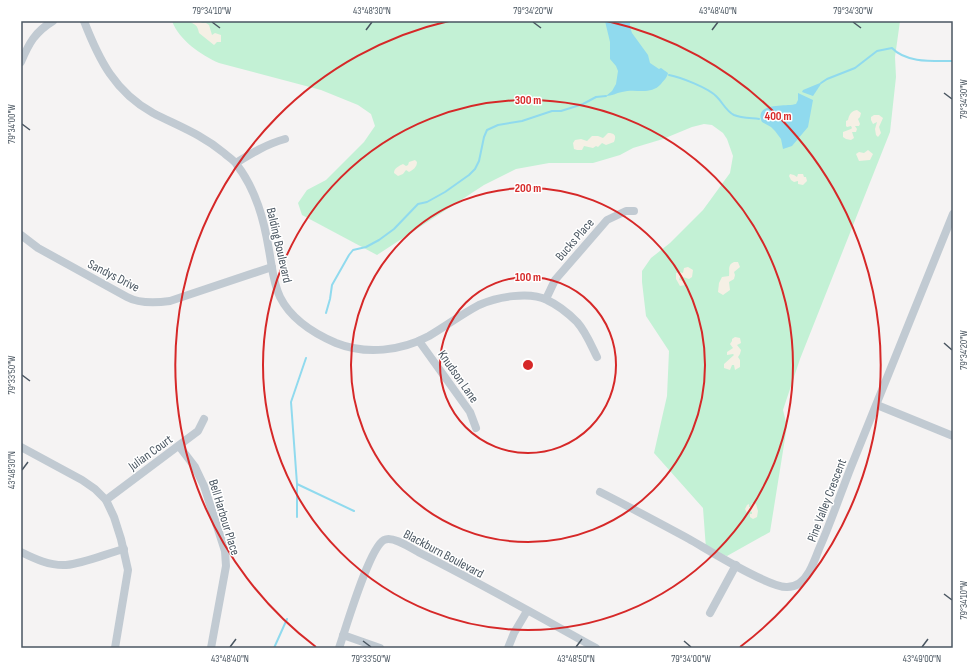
<svg xmlns="http://www.w3.org/2000/svg" width="974" height="669" font-family="'Sofia Sans Condensed',sans-serif">
	<rect width="100%" height="100%" fill="#f5f3f3"/>
	<path fill="#c3f1d5" d="M172 21H900L895 57 896 77 890 132 800 359 783 410 787 426 770 532 727 556 706 549 703 508 654 453 667 396 669 351 646 316 642 282V271L651 258 670 243 703 210 730 173 733 156 727 139 723 133 712 125 704 124 692 127 663 139 633 148 620 155 593 163H549L516 169 484 185 377 255 302 215 298 203 307 190 326 180 364 142 375 126 371 114 358 105 321 90 219 63C201 55 179 40 172 21Z"/>
	<g fill="#f5f0e5">
		<path d="M189 21H200L202 23H206L209 25 212 35 215 33 221 35V42H217L214 45 199 33C197 24 196 26 189 21Z"/>
		<path d="M857 110 861 113 860 117 858 119 860 124 859 126H855L857 129 856 132H852L854 138 851 140 846 139 843 137V132L851 129 852 128 851 126 847 127 846 126V121L848 120C849 115 851 111 857 110Z"/>
		<path d="M874 115H879L883 118 879 127 881 133 878 137 876 135 875 129 877 122 873 124 871 120V117Z"/>
		<path d="M608 133C614 133 617 135 614 142L606 145 602 143 598 147 596 146 593 148 584 146 582 150H577L574 149 573 143 575 140 581 139 587 141 592 136H598L603 138Z"/>
		<path d="M868 150 873 154 870 160 859 161 856 154 859 152 864 153Z"/>
		<path d="M415 160 417 162C417 167 413 170 409 172L406 170 403 174 398 176 394 173C394 168 399 166 403 164L406 166 408 165 409 162Z"/>
		<path d="M790 174 794 175 797 177 798 174H803L804 177H806L807 181 803 185 798 184V181L794 182 791 180 789 176Z"/>
		<path d="M734 262H738L740 267 734 272 735 275 734 279 729 282 730 290 723 295 718 292 719 283 722 277 729 276C730 270 727 265 734 262Z"/>
		<path d="M688 267 693 270 692 277 689 279 683 277H680L679 280 684 281 685 285 680 286 676 279V273L679 272 683 273 684 268Z"/>
		<path d="M735 337 740 338 741 343 737 345 741 350 740 354 738 357 740 360V367L735 370 734 365H732L730 370 724 368V364L734 355 733 354 727 355V352L733 348 730 344 732 341V339Z"/>
		<path d="M752 503 756 504 758 511 757 517 753 519 750 517V514H752V512L750 511 747 513 745 509 747 505 749 504V507H751Z"/>
	</g>
	<g fill="#90daee">
		<path d="M605 21H630V27L632 33 648 55 650 63 659 69 661 68 668 73C667 78 664 80 661 84 650 96 636 88 622 92 616 93 612 96 606 96L612 91 616 84 618 71 616 66 610 59V42Z"/>
		<path d="M820 83 821 84 813 96 802 92 803 90Z"/>
		<path d="M798 93 813 100 808 127 792 146 783 149 781 139 775 131 771 127 762 122C753 102 786 107 796 104L798 100Z"/>
	</g>
	<g fill="none" stroke-linecap="round" stroke-linejoin="round">
		<g stroke="#90daee" stroke-width="2">
			<path d="M669 75C680 77 709 88 717 97 723 103 726 111 734 115 741 118 751 118 759 119"/>
			<path d="M821 83 827 79 855 68 877 51 892 48C906 63 933 61 953 61"/>
			<path d="M326 313 330 299 332 285 349 255 353 250 366 247 379 240 394 229 418 204 427 202 445 192 469 175 475 169 479 161 484 137 487 130 498 125 522 121 552 111H561L583 104 596 97 606 96"/>
			<path d="M297 484 354 511"/>
			<path d="M297 517V484L291 402 306 358"/>
			<path d="M274 648 287 619"/>
		</g>
		<g stroke="#c1cad2" stroke-width="8">
			<path d="M84 21C99 60 115 92 153 113 178 126 201 134 224 153 228 157 234 160 237 165 256 190 264 220 269 250 272 266 273 283 280 297 291 319 315 334 336 343 366 355 401 351 429 336 446 326 462 314 479 305 497 297 529 291 547 300 558 305 569 314 577 322 586 332 591 345 597 357"/>
			<path d="M21 62C29 43 35 32 53 21"/>
			<path d="M236 163C252 153 267 144 285 139"/>
			<path d="M21 235 38 248 127 297C140 304 156 303 170 301L272 267"/>
			<path d="M546 299 555 280 607 220 626 211H634"/>
			<path d="M419 341 470 412 476 428"/>
			<path d="M877 405 953 436"/>
			<path d="M179 446 195 467 204 486 225 551 226 566 211 648"/>
			<path d="M21 447 82 480 95 489 106 500 114 517 121 539 128 570 115 648"/>
			<path d="M600 492C630 507 659 523 689 539 707 549 769 588 787 587 797 587 804 581 809 572 813 565 816 557 819 549 831 522 840 495 851 467 885 383 919 298 953 214"/>
			<path d="M106 500 198 431 204 419"/>
			<path d="M21 552C35 559 50 566 66 565 85 563 105 554 124 549"/>
			<path d="M710 613 736 565"/>
			<path d="M343 635 380 648"/>
			<path d="M339 648C346 628 369 548 384 540 393 535 412 549 420 553 480 583 538 616 596 648"/>
			<path d="M508 648 514 633 527 611"/>
		</g>
	</g>
	<path fill="none" stroke="#4a5661" stroke-width="1.5" d="M212 22 220 28M533 22 541 28M853 22 861 28M366 30 372 22M712 30 718 22M944 93 952 99M22 124 30 130M944 343 952 350M22 375 30 381M22 470 28 462M944 594 952 600M363 641 371 647M684 641 691 647M230 647 236 639M576 647 582 639M922 647 928 639"/>
	<g fill="none" stroke="#d62828" stroke-width="2">
		<circle cx="528" cy="365" r="88"/>
		<circle cx="528" cy="365" r="177"/>
		<circle cx="528" cy="365" r="265"/>
		<path d="M316 647A353 353 0 0 1 449 21M607 21A353 353 0 0 1 740 647"/>
	</g>
	<g text-anchor="middle" stroke-width="3" stroke-linejoin="round" paint-order="stroke">
		<g font-size="13" fill="#4a5661" stroke="#fff">
			<text transform="translate(574 239) rotate(-49)" y="5">Bucks Place</text>
			<text transform="translate(280 245) rotate(77)" y="5">Balding Boulevard</text>
			<text transform="translate(114 275) rotate(27)" y="5">Sandys Drive</text>
			<text transform="translate(459 376) rotate(55)" y="5">Knudson Lane</text>
			<text transform="translate(150 452) rotate(-36)" y="5">Julian Court</text>
			<text transform="translate(826 500) rotate(-69)" y="5">Pine Valley Crescent</text>
			<text transform="translate(225 517) rotate(73)" y="5">Bell Harbour Place</text>
			<text transform="translate(444 553) rotate(28)" y="5">Blackburn Boulevard</text>
		</g>
	</g>
	<circle cx="528" cy="365" r="6" fill="#d62828" stroke="#fff" stroke-width="2"/>
	<g font-size="12" text-anchor="middle" font-weight="bold" fill="#d62828" stroke="#fff" stroke-width="3" stroke-linejoin="round" paint-order="stroke">
		<text x="528" y="104">300 m</text>
		<text x="778" y="120">400 m</text>
		<text x="528" y="192">200 m</text>
		<text x="528" y="281">100 m</text>
	</g>
	<rect width="974" height="669" fill="none" stroke="#ffffff" stroke-width="44"/>
	<rect x="22" y="22" width="930" height="625" fill="none" stroke="#4a5661" stroke-width="1.5"/>
	<g font-size="10" text-anchor="middle" fill="#4a5661">
		<text x="212" y="14">79°34'10"W</text>
		<text x="372" y="14">43°48'30"N</text>
		<text x="533" y="14">79°34'20"W</text>
		<text x="718" y="14">43°48'40"N</text>
		<text x="853" y="14">79°34'30"W</text>
		<text transform="translate(963 99) rotate(-90)" y="4">79°34'30"W</text>
		<text transform="translate(11 124) rotate(-90)" y="4">79°34'00"W</text>
		<text transform="translate(963 350) rotate(-90)" y="4">79°34'20"W</text>
		<text transform="translate(11 375) rotate(-90)" y="4">79°33'50"W</text>
		<text transform="translate(11 470) rotate(-90)" y="4">43°48'30"N</text>
		<text transform="translate(963 600) rotate(-90)" y="4">79°34'10"W</text>
		<text x="230" y="662">43°48'40"N</text>
		<text x="371" y="662">79°33'50"W</text>
		<text x="576" y="662">43°48'50"N</text>
		<text x="691" y="662">79°34'00"W</text>
		<text x="922" y="662">43°49'00"N</text>
	</g>
</svg>
